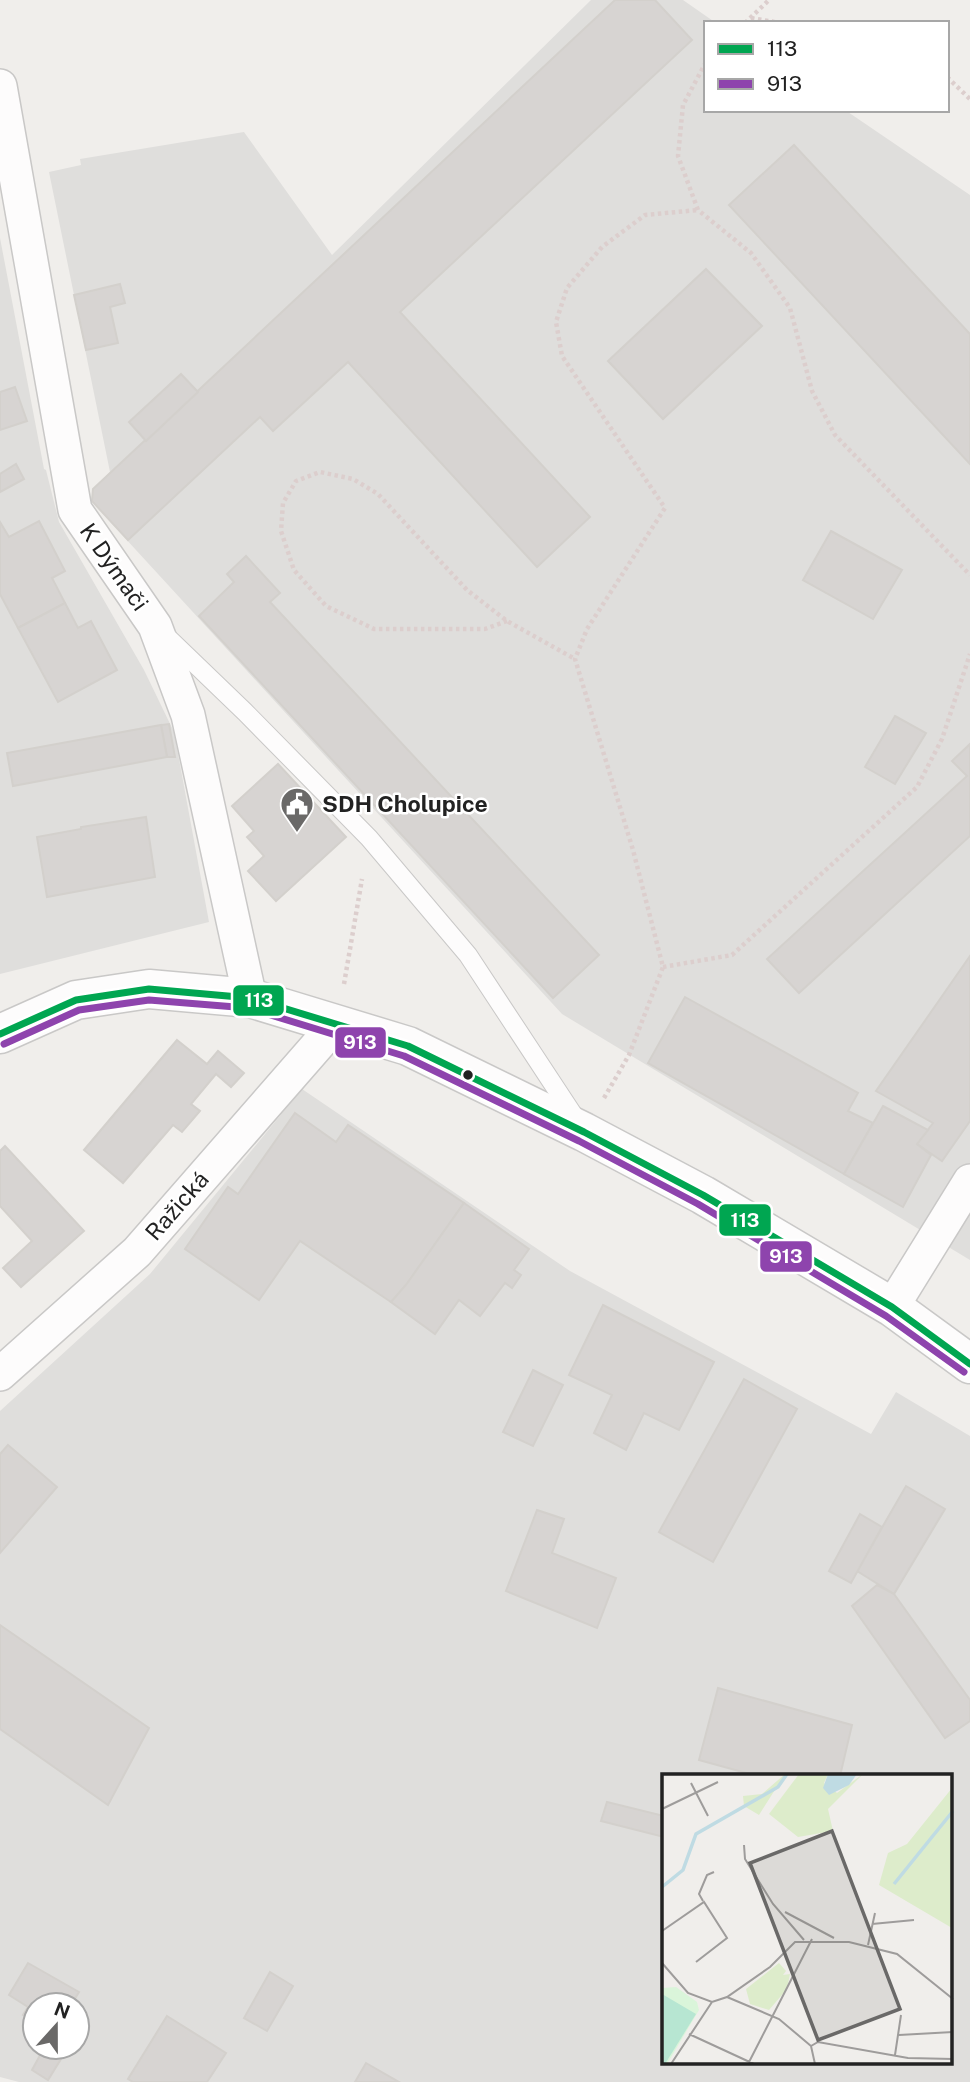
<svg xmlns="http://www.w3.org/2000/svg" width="970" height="2082" font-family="'Public Sans',sans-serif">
	<rect width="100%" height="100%" fill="#f0eeeb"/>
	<g fill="#dfdedc" fill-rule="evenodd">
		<path d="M591 0H683L716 23H706V110H845L970 195V1260L562 1014 91 501 93 489 110 472 49 172 81 165 80 159 244 132 332 255Z"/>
		<path d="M0 238 44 469 46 470 59 522 144 670 174 732 209 922 0 974Z"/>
		<path d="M302 1089 570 1271 871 1434 896 1392 970 1436V2082H19L0 2077V1411L150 1274ZM664 1776H951V2063H664ZM35 2005H77V2047H35Z"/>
	</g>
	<g fill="#d7d4d2" stroke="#d3d0cc" stroke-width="2">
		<path d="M615 0H655L692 40 400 312 590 517 537 567 348 362 273 431 260 417 128 540 92 501 93 489Z"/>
		<path d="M794 145 970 334V464L729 205Z"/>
		<path d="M706 269 762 326 663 419 608 361Z"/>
		<path d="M120 284 125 303 110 307 118 343 86 350 74 295Z"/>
		<path d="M181 374 198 392 146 441 129 422Z"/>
		<path d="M15 387 27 421 0 430V392Z"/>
		<path d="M16 464 24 479 0 492V474Z"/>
		<path d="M39 521 65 571 52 578 65 603 18 628 0 594V522L9 537Z"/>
		<path d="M831 531 902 570 873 619 803 580Z"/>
		<path d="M246 556 280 593 270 602 599 955 553 998 199 616 234 582 227 574Z"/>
		<path d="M65 603 78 628 91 621 117 670 58 702 18 628Z"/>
		<path d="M895 716 926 733 895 784 865 767Z"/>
		<path d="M169 724 175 757H167L161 725Z"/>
		<path d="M161 725 167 757 13 786 7 753Z"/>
		<path d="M970 744V836L799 993 767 959 967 776 952 761Z"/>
		<path d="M278 764 346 837 276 901 248 871 264 856 247 837 254 831 232 806Z"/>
		<path d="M146 817 155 877 47 897 37 837 81 829V827Z"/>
		<path d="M970 956V1121L942 1161 917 1144 933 1123 876 1091Z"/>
		<path d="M685 997 858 1093 848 1111 873 1123 844 1174 648 1063Z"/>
		<path d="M177 1040 207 1064 218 1051 244 1073 231 1087 216 1074 191 1104 200 1111 182 1132 173 1125 123 1183 84 1150Z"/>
		<path d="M883 1106 928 1130 917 1144 931 1155 903 1207 844 1174Z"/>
		<path d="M295 1113 336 1142 348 1125 464 1203 406 1285 391 1302 300 1241 259 1300 185 1249 228 1187 238 1194Z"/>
		<path d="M5 1146 84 1231 21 1287 3 1268 32 1241 0 1206V1151Z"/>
		<path d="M464 1203 529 1249 514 1270 521 1275 512 1288 505 1283 480 1316 459 1300 435 1334 391 1302 406 1285Z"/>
		<path d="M603 1305 714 1362 679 1430 644 1413 626 1450 594 1433 612 1395 569 1375Z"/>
		<path d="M533 1370 563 1385 533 1446 503 1432Z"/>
		<path d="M744 1379 797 1409 713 1562 659 1532Z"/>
		<path d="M8 1445 57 1487 0 1553V1454Z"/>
		<path d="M906 1486 945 1509 894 1594 857 1571Z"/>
		<path d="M537 1510 564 1519 552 1553 616 1578 597 1628 506 1591Z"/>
		<path d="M860 1514 882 1527 851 1583 829 1571Z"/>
		<path d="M877 1585 894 1594 970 1700V1721L945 1738 852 1606Z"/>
		<path d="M0 1625 149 1728 108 1805 0 1729Z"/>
		<path d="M718 1688 852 1725 840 1776H757L699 1760Z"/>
		<path d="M607 1802 664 1816V1837L601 1821Z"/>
		<path d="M28 1963 79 1992 71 2005H35V2022L23 2015 28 2007 9 1995Z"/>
		<path d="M270 1972 293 1986 267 2031 244 2018Z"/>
		<path d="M167 2016 226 2053 207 2082H133L128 2079Z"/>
		<path d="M44 2048 61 2059 48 2080 32 2070Z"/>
		<path d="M366 2063 399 2082H355Z"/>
	</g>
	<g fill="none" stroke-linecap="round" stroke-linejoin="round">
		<defs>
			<path id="service" d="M165 635 245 712 369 838 468 955 576 1119"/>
			<g id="minor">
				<path d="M0 86 75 510 155 626 188 715 250 998"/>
				<path d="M892 1307 970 1181"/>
				<path d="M0 1374 137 1252 337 1023"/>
			</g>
			<path id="tertiary" d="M0 1034 76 1000 149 989 250 998 408 1046 584 1132 703 1195 892 1307 970 1364"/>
		</defs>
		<use href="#service" stroke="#c9c8c7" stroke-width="20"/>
		<use href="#minor" stroke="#c9c8c7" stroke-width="36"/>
		<use href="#tertiary" stroke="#c9c8c7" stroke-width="41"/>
		<g stroke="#dccecd" stroke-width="4.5" stroke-dasharray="3.5 3.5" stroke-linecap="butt">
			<path d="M751 18 780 23"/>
			<path d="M745 23 769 0"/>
			<path d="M706 62 683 105 678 156 698 210 751 253 790 308 812 391 835 435 970 575"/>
			<path d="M947 77 970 99"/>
			<path d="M507 621 485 629H374L326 606 294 570 281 531 283 503 296 481 320 472 353 479 378 494 467 590 507 621 575 659"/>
			<path d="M663 967 732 955 917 787 942 739 970 654"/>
			<path d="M344 984 362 879"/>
			<path d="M604 1098 629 1055 663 967 633 850 575 659 587 629 665 508 562 356 556 322 567 288 602 247 645 215 698 210"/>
		</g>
		<use href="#service" stroke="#fdfcfc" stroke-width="18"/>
		<use href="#minor" stroke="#fdfcfc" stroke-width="33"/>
		<use href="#tertiary" stroke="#fdfcfc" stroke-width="38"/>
		<defs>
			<path id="bus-1" d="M0 1034 76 1000 149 989 250 998 408 1046 584 1132 703 1195 892 1307 970 1364"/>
			<path id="bus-2" d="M4 1044 79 1010 149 1000 248 1008 404 1056 579 1141 698 1204 886 1316 964 1372"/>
		</defs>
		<use href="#bus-1" stroke="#fff" stroke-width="12"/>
		<use href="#bus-2" stroke="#fff" stroke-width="12"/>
		<use href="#bus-1" stroke="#00a651" stroke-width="7"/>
		<use href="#bus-2" stroke="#8e44ad" stroke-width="7"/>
	</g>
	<defs>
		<symbol id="civic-pin" viewBox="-11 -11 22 30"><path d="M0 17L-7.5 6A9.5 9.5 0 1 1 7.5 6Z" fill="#6a6968" stroke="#fff"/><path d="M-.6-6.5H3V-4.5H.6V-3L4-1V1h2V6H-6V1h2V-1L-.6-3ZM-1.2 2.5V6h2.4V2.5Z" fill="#fff"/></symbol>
	</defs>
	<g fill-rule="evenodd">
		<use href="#civic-pin" x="278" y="785" width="38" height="52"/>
	</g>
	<circle fill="#222" stroke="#fff" stroke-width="2.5" cx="468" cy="1075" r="6"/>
	<g text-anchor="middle" stroke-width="5" stroke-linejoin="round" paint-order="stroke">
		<g font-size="23" fill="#222" stroke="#fff">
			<text transform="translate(114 567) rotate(55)" y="8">K Dýmači</text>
			<text transform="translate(177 1206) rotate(-49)" y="8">Ražická</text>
		</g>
		<g font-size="23" font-weight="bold" fill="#222" stroke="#fff" text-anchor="start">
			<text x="322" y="812">SDH Cholupice</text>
		</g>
	</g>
	<g transform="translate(662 1774)">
		<rect width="290" height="290" fill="#f0eeeb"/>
		<path d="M123 0 97 41 82 32 81 22 100 20ZM137 0H166L162 9 175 19 201 0 166 35 171 57 136 63 107 40ZM290 14V154L217 111 226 79 245 70ZM117 189 124 197 121 201 128 200 125 215 107 236 88 230 84 215Z" fill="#ddeccb"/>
		<path d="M14 213 35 228 37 236 5 290H0V214Z" fill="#daf5da"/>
		<path d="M0 220 34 240 3 290H0Z" fill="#b7e6d2"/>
		<path d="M166 0H195L187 11 167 21 161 14Z" fill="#bfdbe3"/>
		<path fill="none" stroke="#bfdbe3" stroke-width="3.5" d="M232 110 291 37M0 113 21 96 34 60 116 13 125 0"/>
		<path fill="none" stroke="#9e9c9b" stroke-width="2" d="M29 9 46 42M0 35 56 8M82 71 83 85 111 130 142 166M41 127 37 120 45 101 52 98M123 138 172 164M210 150 252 146M0 157 42 128 65 164 34 188M206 171 213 139M0 189 26 219 50 228 65 223 108 193 133 168H187L235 180 291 225M65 223 117 245 149 272 153 290M27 260 92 290M237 261 291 258M149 272 156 268 246 284 291 285M233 281 239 241M9 290 50 228M86 290 150 165"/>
		<path fill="#6a6968" fill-opacity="0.15" stroke="#6a6968" stroke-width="3.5" d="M170 57 238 235 156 266 88 89Z"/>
		<rect width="290" height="290" fill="none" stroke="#222" stroke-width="3.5"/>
	</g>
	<g stroke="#fff" stroke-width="2.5">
		<rect x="232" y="984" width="53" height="33" rx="7" fill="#00a651"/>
		<rect x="334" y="1026" width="53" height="33" rx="7" fill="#8e44ad"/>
		<rect x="718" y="1203" width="54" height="34" rx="7" fill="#00a651"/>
		<rect x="759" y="1240" width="54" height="33" rx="7" fill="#8e44ad"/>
	</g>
	<g font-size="19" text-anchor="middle" font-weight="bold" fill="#fff">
		<text x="259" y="1007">113</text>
		<text x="360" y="1049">913</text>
		<text x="745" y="1227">113</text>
		<text x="786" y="1263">913</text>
	</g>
	<rect x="704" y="21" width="245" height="91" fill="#ffffff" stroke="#a7a7a7" stroke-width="2"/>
	<rect x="718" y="44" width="35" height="10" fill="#00a651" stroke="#a7a7a7" stroke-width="2"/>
	<text x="767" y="56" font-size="21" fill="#222222">113</text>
	<rect x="718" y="79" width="35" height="10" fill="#8e44ad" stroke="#a7a7a7" stroke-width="2"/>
	<text x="767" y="91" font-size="21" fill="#222222">913</text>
	<g transform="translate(56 2026) rotate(21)"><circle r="33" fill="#ffffff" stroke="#a7a7a7" stroke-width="2"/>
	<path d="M0-5L12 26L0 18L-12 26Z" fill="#6a6968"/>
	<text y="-10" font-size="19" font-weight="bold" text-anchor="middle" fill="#222222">N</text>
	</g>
</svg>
